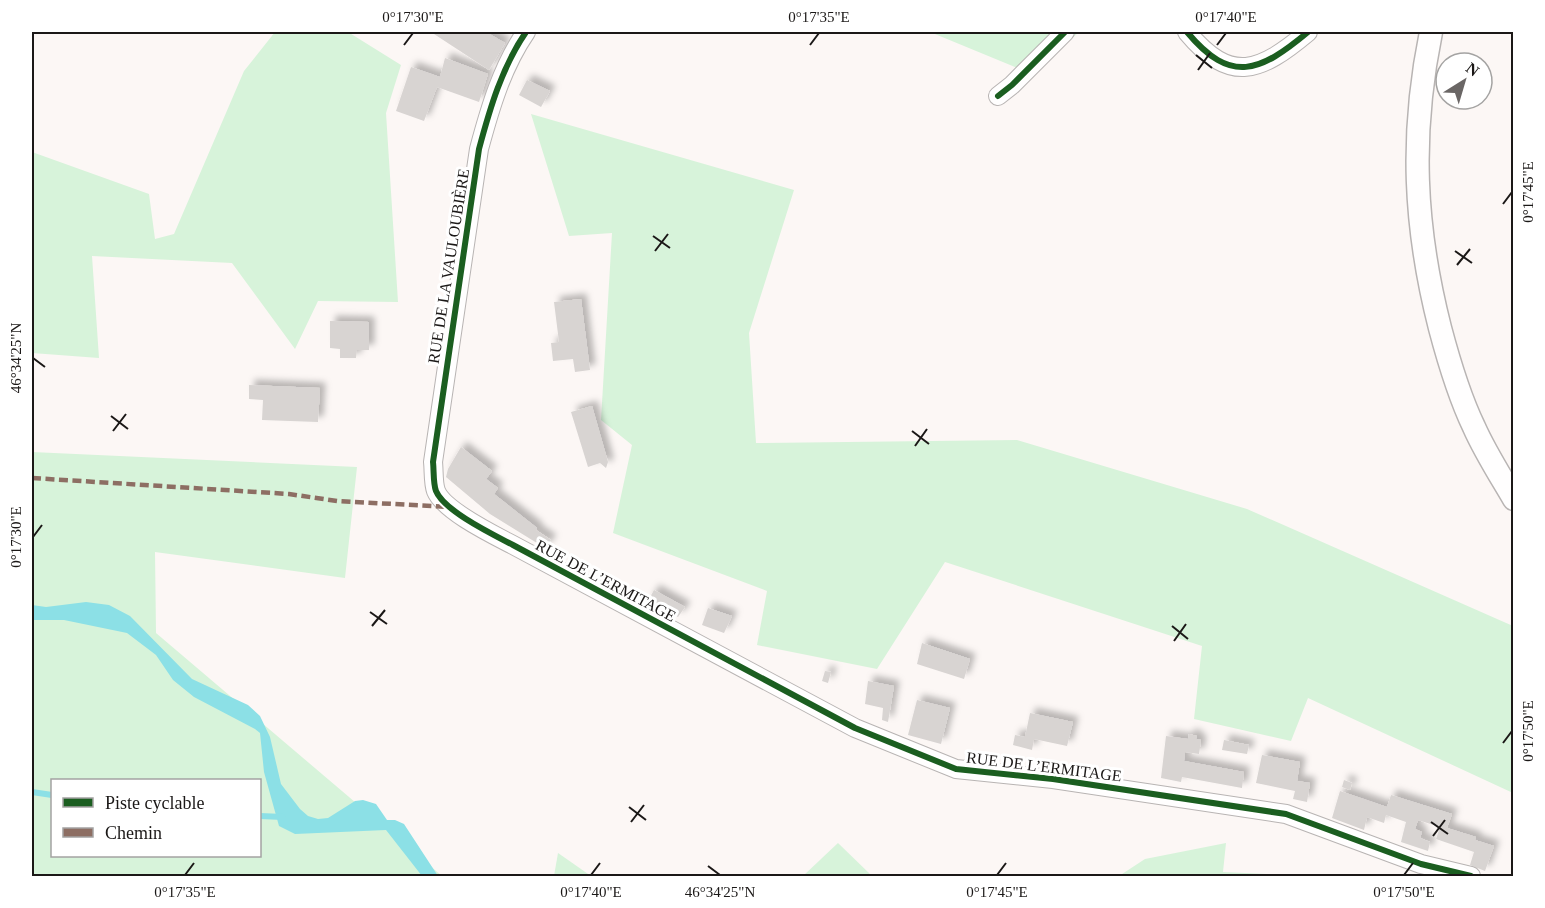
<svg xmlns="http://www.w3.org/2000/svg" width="1545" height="908" font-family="Georgia,serif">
	<defs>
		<filter id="shadow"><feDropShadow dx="5.5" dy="-5.5" stdDeviation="3" flood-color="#0004"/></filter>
	</defs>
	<rect width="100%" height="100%" fill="#fcf7f5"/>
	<g fill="#d7f3da" fill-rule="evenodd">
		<path d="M275 32H348L401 65 386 113 398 302 318 301 295 349 232 263 92 256 99 358 32 353V152L149 194 155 239 174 234 244 71Z"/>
		<path d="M930 32H1079L1032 74Z"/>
		<path d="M531 114 794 190 749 333 756 443 1017 440 1247 509 1513 626V793L1308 698 1291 741 1194 719 1202 646 945 562 877 669 757 645 767 591 613 533 632 445 601 420 612 233 569 236Z"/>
		<path d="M32 452 357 467 345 578 155 552 156 633 442 876H32ZM52 780H260V856H52Z"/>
		<path d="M838 843 872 876H803Z"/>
		<path d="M1226 843 1223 872 1311 876H1119L1145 859Z"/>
		<path d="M558 853 591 876H554Z"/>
	</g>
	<path fill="#8ce0e6" d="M86 602 109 605 130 616 192 679 248 705 260 716 270 737 281 784 300 809 308 816 318 819 328 818 355 801 363 800 376 804 387 820H395L404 824 438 876H422L386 830 295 834 279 826 264 772 260 733 255 729 194 697 173 680 156 655 127 633 64 620H32V605L46 607Z"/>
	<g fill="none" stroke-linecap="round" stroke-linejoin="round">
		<g stroke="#8ce0e6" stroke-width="6">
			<path d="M32 792 52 795"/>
			<path d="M260 816 283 817"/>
		</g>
	</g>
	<g fill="#d8d4d2" filter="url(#shadow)">
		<path d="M435 32H486L505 43 489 70 434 34Z"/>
		<path d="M445 58 488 74 479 102 437 87 424 121 396 111 411 67 440 77Z"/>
		<path d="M527 80 550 91 541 107 519 95Z"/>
		<path d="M581 299 590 370 575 372 573 359 553 361 551 343 559 342 554 302Z"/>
		<path d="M330 321 369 322V350H357L356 358H340V349L330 348Z"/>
		<path d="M249 385 320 388 318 422 262 420 263 400 249 399Z"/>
		<path d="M592 406 608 462 606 468 600 463 588 467 571 412Z"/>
		<path d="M461 447 492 471 486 479 498 488 494 494 537 528 536 530 551 540 545 548 490 514 446 477 448 469Z"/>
		<path d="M654 590 685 607 678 617 648 601Z"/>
		<path d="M708 608 732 616 724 633 702 625Z"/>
		<path d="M922 643 970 659 964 679 917 664Z"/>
		<path d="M825 671 831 672 828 683 822 681Z"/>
		<path d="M868 681 894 686 888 722 882 720 883 708 865 704Z"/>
		<path d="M917 700 950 708 941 744 908 735Z"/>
		<path d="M1030 713 1073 722 1067 746 1034 739 1032 750 1013 745 1015 735 1025 737Z"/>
		<path d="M1189 734 1197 736 1196 739 1201 740 1199 754 1185 752 1184 761 1244 772 1242 788 1182 777 1181 782 1161 778 1166 736 1188 739Z"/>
		<path d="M1224 740 1249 745 1247 754 1222 750Z"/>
		<path d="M1262 755 1300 762 1297 781 1310 783 1307 802 1293 799 1295 791 1256 783Z"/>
		<path d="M1344 780 1352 783 1350 790 1342 787Z"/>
		<path d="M1340 791 1387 807 1391 795 1452 814 1447 828 1476 837 1475 840 1494 846 1485 871 1470 865 1474 852 1436 839 1440 827 1418 820 1415 829 1422 832 1420 838 1430 842 1428 851 1401 842 1406 822 1386 815 1384 823 1367 817 1364 830 1332 818Z"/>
	</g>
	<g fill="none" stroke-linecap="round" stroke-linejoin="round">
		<defs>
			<g id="minor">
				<path d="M526 32C502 67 490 108 479 149L433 462C434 470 433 483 436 491 444 511 494 535 513 545L855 728 956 769 1053 779 1286 814 1421 864 1471 876"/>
				<path d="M1187 32C1231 85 1260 72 1308 32"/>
				<path d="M998 96 1012 85 1065 32"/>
			</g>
			<path id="tertiary" d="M1431 32C1410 135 1414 226 1440 328 1449 362 1459 396 1474 427 1485 452 1500 475 1514 499"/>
		</defs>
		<use href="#minor" stroke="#b8b4b3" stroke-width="20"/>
		<use href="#tertiary" stroke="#b8b4b3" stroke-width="25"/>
		<use href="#minor" stroke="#fffefe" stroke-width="18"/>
		<use href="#tertiary" stroke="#fffefe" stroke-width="22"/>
		<path stroke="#8d6e63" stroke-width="4.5" stroke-dasharray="9 4.5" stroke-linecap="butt" d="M32 478 289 494 337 501 450 507"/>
		<defs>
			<g id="cycleway">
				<path d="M526 32C502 67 490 108 479 149L433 462C434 470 433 483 436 491 444 511 494 535 513 545L855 728 956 769 1053 779 1286 814 1421 864 1471 876"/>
				<path d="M1187 32C1231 85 1260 72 1308 32"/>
				<path d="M998 96 1012 85 1065 32"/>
			</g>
		</defs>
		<use href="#cycleway" stroke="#fff" stroke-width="10"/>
		<use href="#cycleway" stroke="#1b5e20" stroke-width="6"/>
	</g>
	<path fill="none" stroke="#1b1817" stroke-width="2" d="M404 45 413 33M810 45 819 33M1217 45 1226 33M1196 55 1212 68M1198 70 1210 53M1503 204 1512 192M653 236 670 248M655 251 668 234M1455 251 1472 263M1457 265 1470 249M33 358 45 367M111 416 128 429M113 431 126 414M912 431 929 444M915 446 927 429M33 537 42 525M370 612 387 624M372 626 385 610M1172 626 1188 639M1174 641 1186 624M1503 743 1512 731M629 807 646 820M631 822 644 805M1431 822 1448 834M1433 836 1445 820M708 866 720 875M185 875 194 863M591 875 600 863M997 875 1006 863M1404 875 1413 863"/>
	<g text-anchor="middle" stroke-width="6" stroke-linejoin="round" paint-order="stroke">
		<g font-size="16" fill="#1b1817" stroke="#fff">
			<text transform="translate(448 266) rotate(-81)" y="6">RUE DE LA VAULOUBIÈRE</text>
			<text transform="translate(606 580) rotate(28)" y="6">RUE DE L’ERMITAGE</text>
			<text transform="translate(1044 766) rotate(7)" y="6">RUE DE L’ERMITAGE</text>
		</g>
	</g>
	<rect width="1545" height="908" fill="none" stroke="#ffffff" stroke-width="66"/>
	<rect x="51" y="779" width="210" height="78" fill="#ffffff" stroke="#a4a3a2" stroke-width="1.5"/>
	<rect x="63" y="798" width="30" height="9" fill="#1b5e20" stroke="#a4a3a2" stroke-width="1.5"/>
	<text x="105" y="809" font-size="18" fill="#1b1817">Piste cyclable</text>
	<rect x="63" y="828" width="30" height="9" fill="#8d6e63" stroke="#a4a3a2" stroke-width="1.5"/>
	<text x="105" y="839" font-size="18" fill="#1b1817">Chemin</text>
	<g transform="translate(1464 81) rotate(37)"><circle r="28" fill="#ffffff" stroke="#a4a3a2" stroke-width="1.5"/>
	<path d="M0-4.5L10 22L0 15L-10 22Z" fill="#6a6665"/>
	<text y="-9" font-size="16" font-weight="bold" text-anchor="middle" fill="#1b1817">N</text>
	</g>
	<rect x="33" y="33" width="1479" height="842" fill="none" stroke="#1b1817" stroke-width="2"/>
	<g font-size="15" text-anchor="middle" fill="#1b1817">
		<text x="413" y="22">0°17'30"E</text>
		<text x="819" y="22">0°17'35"E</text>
		<text x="1226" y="22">0°17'40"E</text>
		<text transform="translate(1528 192) rotate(-90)" y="5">0°17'45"E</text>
		<text transform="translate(16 358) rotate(-90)" y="5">46°34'25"N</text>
		<text transform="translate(16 537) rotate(-90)" y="5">0°17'30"E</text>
		<text transform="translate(1528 731) rotate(-90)" y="5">0°17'50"E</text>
		<text x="185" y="897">0°17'35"E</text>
		<text x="591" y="897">0°17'40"E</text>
		<text x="720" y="897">46°34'25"N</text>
		<text x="997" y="897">0°17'45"E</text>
		<text x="1404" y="897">0°17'50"E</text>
	</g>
</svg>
